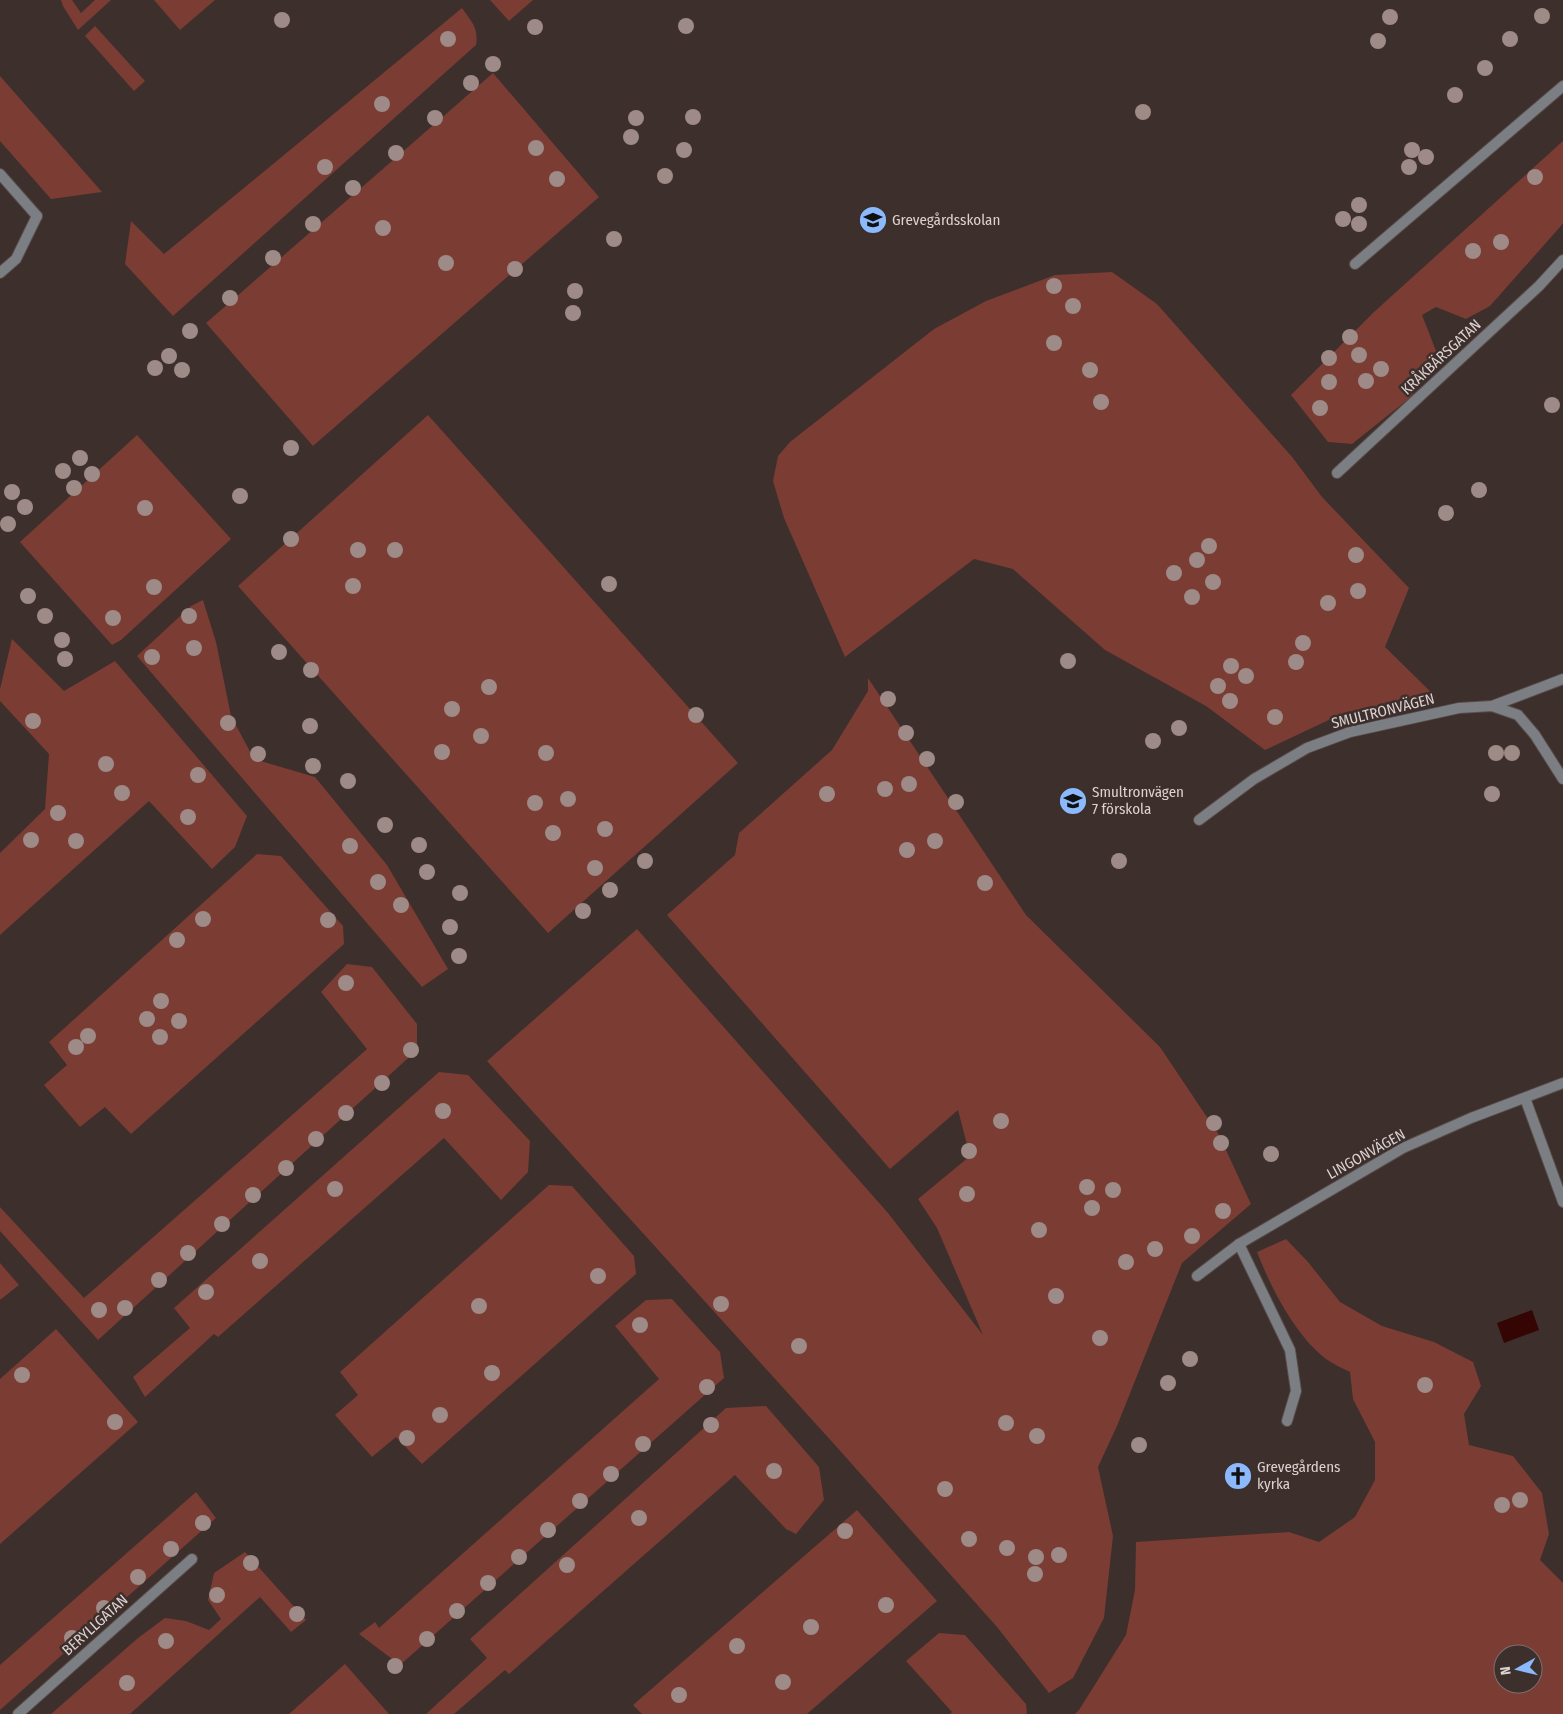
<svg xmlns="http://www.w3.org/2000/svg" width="1563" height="1714" font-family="'Fira Sans Condensed',sans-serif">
	<rect width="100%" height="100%" fill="#3c2f2c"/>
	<g fill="#7b3c33" fill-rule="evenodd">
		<path d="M61 0H72L81 13 95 0H111L78 30 63 6Z"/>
		<path d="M154 0H215L180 30Z"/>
		<path d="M490 0H533L509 21Z"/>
		<path d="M462 8C471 21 479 28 476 45L173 316 125 264 131 221 164 254Z"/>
		<path d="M95 26 145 81 134 91 85 36Z"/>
		<path d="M493 73 599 197 313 446 206 323Z"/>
		<path d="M0 76 102 192 51 199 0 141Z"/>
		<path d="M1563 141V223L1560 227 1490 306 1466 319 1436 307 1422 315 1438 356 1411 397 1352 444 1328 442 1291 395 1374 312Z"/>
		<path d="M1112 272 1157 304 1293 458 1322 497 1409 588 1385 647 1436 697 1333 718 1265 750 1206 706 1105 650 1013 569 974 559 845 657 784 518 773 481 778 456 790 442 934 329 986 301 1055 275Z"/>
		<path d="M428 415 738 763 548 933 238 586Z"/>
		<path d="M137 435 231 539 121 640 112 645 20 542Z"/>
		<path d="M203 600 216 642 231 716 254 759 315 777 387 865 448 969 422 987 137 656 191 606Z"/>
		<path d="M12 639 64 691 115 661 247 816 235 847 212 869 149 801 0 935V853L45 809 49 754 0 701V689Z"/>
		<path d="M868 678 1026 915 1160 1047 1219 1135 1251 1204 1182 1263 1117 1426 1098 1467 1113 1536 1104 1618 1073 1678 1049 1693 997 1627 834 1444 487 1061 637 929 888 1213 983 1335 937 1228 918 1199 970 1156 958 1110 890 1169 667 915 735 855 739 833 832 750 868 691Z"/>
		<path d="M257 854 281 856 343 926 344 944 131 1134 105 1107 80 1127 44 1085 67 1065 49 1042Z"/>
		<path d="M347 964 372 967 417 1024V1050L98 1340 0 1231V1207L84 1298 367 1049 321 992Z"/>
		<path d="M439 1072 468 1075 530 1141 528 1172 501 1200 444 1138 218 1337 214 1334 145 1397 133 1377 190 1328 174 1308Z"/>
		<path d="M549 1185 572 1186 634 1256 636 1274 422 1464 396 1437 372 1457 335 1415 358 1395 340 1372Z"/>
		<path d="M1286 1239 1308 1262 1340 1302 1382 1326 1434 1342 1473 1362 1481 1386 1464 1414 1469 1445 1513 1456 1542 1493 1549 1534 1540 1560 1563 1583V1714H1075L1079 1710 1126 1635 1135 1590 1136 1542 1289 1532 1319 1542 1355 1517 1375 1480V1442L1353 1399 1350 1372C1342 1368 1333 1364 1326 1359 1295 1335 1271 1288 1257 1252ZM1503 1654H1533V1684H1503Z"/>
		<path d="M0 1263 19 1285 0 1300Z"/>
		<path d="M672 1299 720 1352 724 1378 400 1665 359 1634 375 1622 379 1628 659 1379 615 1326 646 1300Z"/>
		<path d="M56 1329 138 1422 0 1544V1379Z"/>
		<path d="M766 1406 819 1467 824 1500 796 1534 786 1529 735 1475 509 1674 505 1670 454 1714H426L487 1658 470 1639 726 1408Z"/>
		<path d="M196 1492 216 1518 0 1710V1665Z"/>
		<path d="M857 1510 937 1601 807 1714H642L633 1705Z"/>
		<path d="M245 1552 306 1620 291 1632 260 1597 130 1714H51L138 1638 165 1618 186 1621 209 1630 221 1619 208 1600 214 1573Z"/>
		<path d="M939 1633 965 1635 1026 1704 1027 1714H950L952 1712 906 1661Z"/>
		<path d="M345 1664 389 1714H289Z"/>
	</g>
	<path fill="#340503" d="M1532 1310 1539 1330 1504 1343 1497 1323Z"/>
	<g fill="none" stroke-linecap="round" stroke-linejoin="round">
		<defs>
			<g id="lane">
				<path d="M1355 264 1563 86"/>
				<path d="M0 273 16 259 37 216"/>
				<path d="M1525 1098 1563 1202"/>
				<path d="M1239 1244 1290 1350 1296 1391 1287 1421"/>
			</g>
			<g id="street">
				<path d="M0 174 37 216"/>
				<path d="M1337 473 1539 286 1563 260"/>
				<path d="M1492 706 1563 679"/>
				<path d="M1199 820 1254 779 1307 748 1350 732 1459 708 1492 706 1518 715 1535 735 1563 779"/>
				<path d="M1197 1276 1239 1244 1403 1148 1471 1118 1563 1083"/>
				<path d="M18 1714 192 1559"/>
			</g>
		</defs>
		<use href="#lane" stroke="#594c4a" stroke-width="12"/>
		<use href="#street" stroke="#594c4a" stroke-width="12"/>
		<use href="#lane" stroke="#7b7f84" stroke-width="10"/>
		<use href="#street" stroke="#7b7f84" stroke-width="10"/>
	</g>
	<g fill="#9e8a86">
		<circle cx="1542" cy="16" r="8"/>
		<circle cx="1390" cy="17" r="8"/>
		<circle cx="282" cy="20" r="8"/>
		<circle cx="686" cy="26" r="8"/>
		<circle cx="535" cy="27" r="8"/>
		<circle cx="448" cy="39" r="8"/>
		<circle cx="1510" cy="39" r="8"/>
		<circle cx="1378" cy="41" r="8"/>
		<circle cx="493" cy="64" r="8"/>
		<circle cx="1485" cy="68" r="8"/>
		<circle cx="471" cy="83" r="8"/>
		<circle cx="1455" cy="95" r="8"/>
		<circle cx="382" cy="104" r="8"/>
		<circle cx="1143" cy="112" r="8"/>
		<circle cx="693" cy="117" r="8"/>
		<circle cx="435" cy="118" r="8"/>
		<circle cx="636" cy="118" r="8"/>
		<circle cx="631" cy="137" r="8"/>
		<circle cx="536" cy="148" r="8"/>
		<circle cx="684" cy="150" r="8"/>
		<circle cx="1412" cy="150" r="8"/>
		<circle cx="396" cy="153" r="8"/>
		<circle cx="1426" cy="157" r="8"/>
		<circle cx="325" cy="167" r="8"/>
		<circle cx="1409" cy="167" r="8"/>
		<circle cx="665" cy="176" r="8"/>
		<circle cx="1535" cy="177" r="8"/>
		<circle cx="557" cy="179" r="8"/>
		<circle cx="353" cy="188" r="8"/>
		<circle cx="1359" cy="205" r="8"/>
		<circle cx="1343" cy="219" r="8"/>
		<circle cx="313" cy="224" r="8"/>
		<circle cx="1359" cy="224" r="8"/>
		<circle cx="383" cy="228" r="8"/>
		<circle cx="614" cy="239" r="8"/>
		<circle cx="1501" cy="242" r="8"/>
		<circle cx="1473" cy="251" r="8"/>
		<circle cx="273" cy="258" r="8"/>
		<circle cx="446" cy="263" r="8"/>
		<circle cx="515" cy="269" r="8"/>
		<circle cx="1054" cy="286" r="8"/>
		<circle cx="575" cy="291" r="8"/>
		<circle cx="230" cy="298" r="8"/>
		<circle cx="1073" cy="306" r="8"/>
		<circle cx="573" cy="313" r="8"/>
		<circle cx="190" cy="331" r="8"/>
		<circle cx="1350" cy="337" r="8"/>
		<circle cx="1054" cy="343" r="8"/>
		<circle cx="1359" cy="355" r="8"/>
		<circle cx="169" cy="356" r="8"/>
		<circle cx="1329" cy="358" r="8"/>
		<circle cx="155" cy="368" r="8"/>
		<circle cx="1381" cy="369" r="8"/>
		<circle cx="182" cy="370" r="8"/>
		<circle cx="1090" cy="370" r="8"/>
		<circle cx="1366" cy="381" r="8"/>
		<circle cx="1329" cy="382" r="8"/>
		<circle cx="1101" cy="402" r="8"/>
		<circle cx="1552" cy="405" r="8"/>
		<circle cx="1320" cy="408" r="8"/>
		<circle cx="291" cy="448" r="8"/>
		<circle cx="80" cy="458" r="8"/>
		<circle cx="63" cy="471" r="8"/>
		<circle cx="92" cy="474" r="8"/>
		<circle cx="74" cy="488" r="8"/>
		<circle cx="1479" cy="490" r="8"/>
		<circle cx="12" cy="492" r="8"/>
		<circle cx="240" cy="496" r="8"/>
		<circle cx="25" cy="507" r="8"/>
		<circle cx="145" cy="508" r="8"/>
		<circle cx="1446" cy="513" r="8"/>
		<circle cx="8" cy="524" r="8"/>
		<circle cx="291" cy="539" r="8"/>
		<circle cx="1209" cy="546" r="8"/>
		<circle cx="358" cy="550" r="8"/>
		<circle cx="395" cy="550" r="8"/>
		<circle cx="1356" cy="555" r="8"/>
		<circle cx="1197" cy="560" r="8"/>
		<circle cx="1174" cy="573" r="8"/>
		<circle cx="1213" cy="582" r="8"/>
		<circle cx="609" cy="584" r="8"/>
		<circle cx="353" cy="586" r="8"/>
		<circle cx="154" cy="587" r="8"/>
		<circle cx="1358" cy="591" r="8"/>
		<circle cx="28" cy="596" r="8"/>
		<circle cx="1192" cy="597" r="8"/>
		<circle cx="1328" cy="603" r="8"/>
		<circle cx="45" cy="616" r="8"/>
		<circle cx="189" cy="616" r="8"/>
		<circle cx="113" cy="618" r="8"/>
		<circle cx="62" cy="640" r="8"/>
		<circle cx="1303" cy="643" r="8"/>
		<circle cx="194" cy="648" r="8"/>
		<circle cx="279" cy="652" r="8"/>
		<circle cx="152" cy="657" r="8"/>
		<circle cx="65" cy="659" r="8"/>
		<circle cx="1068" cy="661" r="8"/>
		<circle cx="1296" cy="662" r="8"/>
		<circle cx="1231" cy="666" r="8"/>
		<circle cx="311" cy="670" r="8"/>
		<circle cx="1246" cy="676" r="8"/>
		<circle cx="1218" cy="686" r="8"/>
		<circle cx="489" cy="687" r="8"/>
		<circle cx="888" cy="699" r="8"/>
		<circle cx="1230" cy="701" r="8"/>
		<circle cx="452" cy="709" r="8"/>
		<circle cx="696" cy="715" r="8"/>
		<circle cx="1275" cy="717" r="8"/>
		<circle cx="33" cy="721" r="8"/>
		<circle cx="228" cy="723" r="8"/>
		<circle cx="310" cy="726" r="8"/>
		<circle cx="1179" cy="728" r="8"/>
		<circle cx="906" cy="733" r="8"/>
		<circle cx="481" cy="736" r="8"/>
		<circle cx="1153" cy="741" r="8"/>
		<circle cx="442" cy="752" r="8"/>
		<circle cx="546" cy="753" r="8"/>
		<circle cx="1496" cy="753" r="8"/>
		<circle cx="1512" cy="753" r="8"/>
		<circle cx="258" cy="754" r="8"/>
		<circle cx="927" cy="759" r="8"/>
		<circle cx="106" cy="764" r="8"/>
		<circle cx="313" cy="766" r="8"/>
		<circle cx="198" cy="775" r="8"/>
		<circle cx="348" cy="781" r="8"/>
		<circle cx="909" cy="784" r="8"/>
		<circle cx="885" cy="789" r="8"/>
		<circle cx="122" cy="793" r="8"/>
		<circle cx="827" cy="794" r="8"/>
		<circle cx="1492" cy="794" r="8"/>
		<circle cx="568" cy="799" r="8"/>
		<circle cx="956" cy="802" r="8"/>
		<circle cx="535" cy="803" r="8"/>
		<circle cx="58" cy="813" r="8"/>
		<circle cx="188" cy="817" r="8"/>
		<circle cx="385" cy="825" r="8"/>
		<circle cx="605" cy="829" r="8"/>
		<circle cx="553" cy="833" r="8"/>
		<circle cx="31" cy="840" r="8"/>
		<circle cx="76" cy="841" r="8"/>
		<circle cx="935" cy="841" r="8"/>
		<circle cx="419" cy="845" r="8"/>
		<circle cx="350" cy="846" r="8"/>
		<circle cx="907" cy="850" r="8"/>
		<circle cx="645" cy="861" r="8"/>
		<circle cx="1119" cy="861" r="8"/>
		<circle cx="595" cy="868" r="8"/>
		<circle cx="427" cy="872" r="8"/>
		<circle cx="378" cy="882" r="8"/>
		<circle cx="985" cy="883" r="8"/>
		<circle cx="610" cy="890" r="8"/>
		<circle cx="460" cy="893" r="8"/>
		<circle cx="401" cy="905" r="8"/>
		<circle cx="583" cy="911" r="8"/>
		<circle cx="203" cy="919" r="8"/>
		<circle cx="328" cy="920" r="8"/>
		<circle cx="450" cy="927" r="8"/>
		<circle cx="177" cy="940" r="8"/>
		<circle cx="459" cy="956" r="8"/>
		<circle cx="346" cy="983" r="8"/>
		<circle cx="161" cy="1001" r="8"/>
		<circle cx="147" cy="1019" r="8"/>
		<circle cx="179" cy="1021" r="8"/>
		<circle cx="88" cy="1036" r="8"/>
		<circle cx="160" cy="1037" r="8"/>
		<circle cx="76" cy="1047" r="8"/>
		<circle cx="411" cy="1050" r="8"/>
		<circle cx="382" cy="1083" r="8"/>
		<circle cx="443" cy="1111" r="8"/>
		<circle cx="346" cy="1113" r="8"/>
		<circle cx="1001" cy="1121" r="8"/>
		<circle cx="1214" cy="1123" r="8"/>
		<circle cx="316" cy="1139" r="8"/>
		<circle cx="1221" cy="1143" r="8"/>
		<circle cx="969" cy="1151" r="8"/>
		<circle cx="1271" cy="1154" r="8"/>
		<circle cx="286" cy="1168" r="8"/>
		<circle cx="1087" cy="1187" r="8"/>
		<circle cx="335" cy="1189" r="8"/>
		<circle cx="1113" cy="1190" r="8"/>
		<circle cx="967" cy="1194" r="8"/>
		<circle cx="253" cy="1195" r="8"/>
		<circle cx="1092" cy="1208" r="8"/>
		<circle cx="1223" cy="1211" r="8"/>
		<circle cx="222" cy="1224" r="8"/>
		<circle cx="1039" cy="1230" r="8"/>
		<circle cx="1192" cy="1236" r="8"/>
		<circle cx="1155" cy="1249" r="8"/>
		<circle cx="188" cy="1253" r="8"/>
		<circle cx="260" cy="1261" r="8"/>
		<circle cx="1126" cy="1262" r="8"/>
		<circle cx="598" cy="1276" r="8"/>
		<circle cx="159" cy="1280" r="8"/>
		<circle cx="206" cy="1292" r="8"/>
		<circle cx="1056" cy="1296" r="8"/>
		<circle cx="721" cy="1304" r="8"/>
		<circle cx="479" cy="1306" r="8"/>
		<circle cx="125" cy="1308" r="8"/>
		<circle cx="99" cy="1310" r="8"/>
		<circle cx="640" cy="1325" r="8"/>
		<circle cx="1100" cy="1338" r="8"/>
		<circle cx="799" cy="1346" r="8"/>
		<circle cx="1190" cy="1359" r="8"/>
		<circle cx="492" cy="1373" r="8"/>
		<circle cx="22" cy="1375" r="8"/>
		<circle cx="1168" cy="1383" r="8"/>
		<circle cx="1425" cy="1385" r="8"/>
		<circle cx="707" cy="1387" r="8"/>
		<circle cx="440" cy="1415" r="8"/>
		<circle cx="115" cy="1422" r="8"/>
		<circle cx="1006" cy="1423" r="8"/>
		<circle cx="711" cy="1425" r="8"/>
		<circle cx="1037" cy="1436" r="8"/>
		<circle cx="407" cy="1438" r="8"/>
		<circle cx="643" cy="1444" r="8"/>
		<circle cx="1139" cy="1445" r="8"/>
		<circle cx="774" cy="1471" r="8"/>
		<circle cx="611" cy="1474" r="8"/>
		<circle cx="945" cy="1489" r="8"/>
		<circle cx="1520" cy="1500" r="8"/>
		<circle cx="580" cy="1501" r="8"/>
		<circle cx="1502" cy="1505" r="8"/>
		<circle cx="639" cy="1518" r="8"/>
		<circle cx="203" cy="1523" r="8"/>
		<circle cx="548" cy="1530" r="8"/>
		<circle cx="845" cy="1531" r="8"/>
		<circle cx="969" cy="1539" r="8"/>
		<circle cx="1007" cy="1548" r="8"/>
		<circle cx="171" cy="1549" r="8"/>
		<circle cx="1059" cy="1555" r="8"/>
		<circle cx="519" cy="1557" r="8"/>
		<circle cx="1036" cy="1557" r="8"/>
		<circle cx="251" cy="1563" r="8"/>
		<circle cx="567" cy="1565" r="8"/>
		<circle cx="1035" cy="1574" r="8"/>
		<circle cx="138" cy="1577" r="8"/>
		<circle cx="488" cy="1583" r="8"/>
		<circle cx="217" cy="1595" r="8"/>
		<circle cx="886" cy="1605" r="8"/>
		<circle cx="104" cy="1608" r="8"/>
		<circle cx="457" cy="1611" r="8"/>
		<circle cx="297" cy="1614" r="8"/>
		<circle cx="811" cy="1627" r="8"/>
		<circle cx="72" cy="1638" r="8"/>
		<circle cx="427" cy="1639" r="8"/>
		<circle cx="166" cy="1641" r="8"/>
		<circle cx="737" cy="1646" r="8"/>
		<circle cx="395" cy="1666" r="8"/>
		<circle cx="783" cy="1682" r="8"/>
		<circle cx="127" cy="1683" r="8"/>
		<circle cx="679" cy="1695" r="8"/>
	</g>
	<defs>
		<symbol id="school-disc" viewBox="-11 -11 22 22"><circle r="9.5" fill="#8bb9fc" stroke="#3c2f2c"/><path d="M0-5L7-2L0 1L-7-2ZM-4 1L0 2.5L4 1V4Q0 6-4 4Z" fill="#111"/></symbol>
		<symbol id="church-disc" viewBox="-11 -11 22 22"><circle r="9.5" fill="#8bb9fc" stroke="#3c2f2c"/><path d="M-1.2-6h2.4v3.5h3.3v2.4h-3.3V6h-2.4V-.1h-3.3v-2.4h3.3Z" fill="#111"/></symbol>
	</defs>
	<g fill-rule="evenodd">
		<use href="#school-disc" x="857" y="204" width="32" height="32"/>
		<use href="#school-disc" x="1057" y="785" width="32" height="32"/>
		<use href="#church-disc" x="1222" y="1460" width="32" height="32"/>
	</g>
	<g text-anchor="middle" stroke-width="5" stroke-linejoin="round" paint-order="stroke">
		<g font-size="15" fill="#dcd2d1" stroke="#3c2f2c" text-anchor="start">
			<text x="892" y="225">Grevegårdsskolan</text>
			<text x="1092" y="797">Smultronvägen<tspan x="1092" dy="17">7 förskola</tspan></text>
			<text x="1257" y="1472">Grevegårdens<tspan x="1257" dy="17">kyrka</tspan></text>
		</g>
		<g font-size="15" fill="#dcd2d1" stroke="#3c2f2c">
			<text transform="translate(1441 357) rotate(-43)" y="5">KRÅKBÄRSGATAN</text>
			<text transform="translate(1383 711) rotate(-14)" y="5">SMULTRONVÄGEN</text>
			<text transform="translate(1366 1154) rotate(-29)" y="5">LINGONVÄGEN</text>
			<text transform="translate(95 1625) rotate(-42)" y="5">BERYLLGATAN</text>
		</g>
	</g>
	<g transform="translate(1518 1669) rotate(262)"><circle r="24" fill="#3c2f2c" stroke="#7c706e"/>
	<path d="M0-4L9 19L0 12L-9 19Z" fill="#8bb9fc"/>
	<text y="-8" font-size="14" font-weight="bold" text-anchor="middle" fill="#dcd2d1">N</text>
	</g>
</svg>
